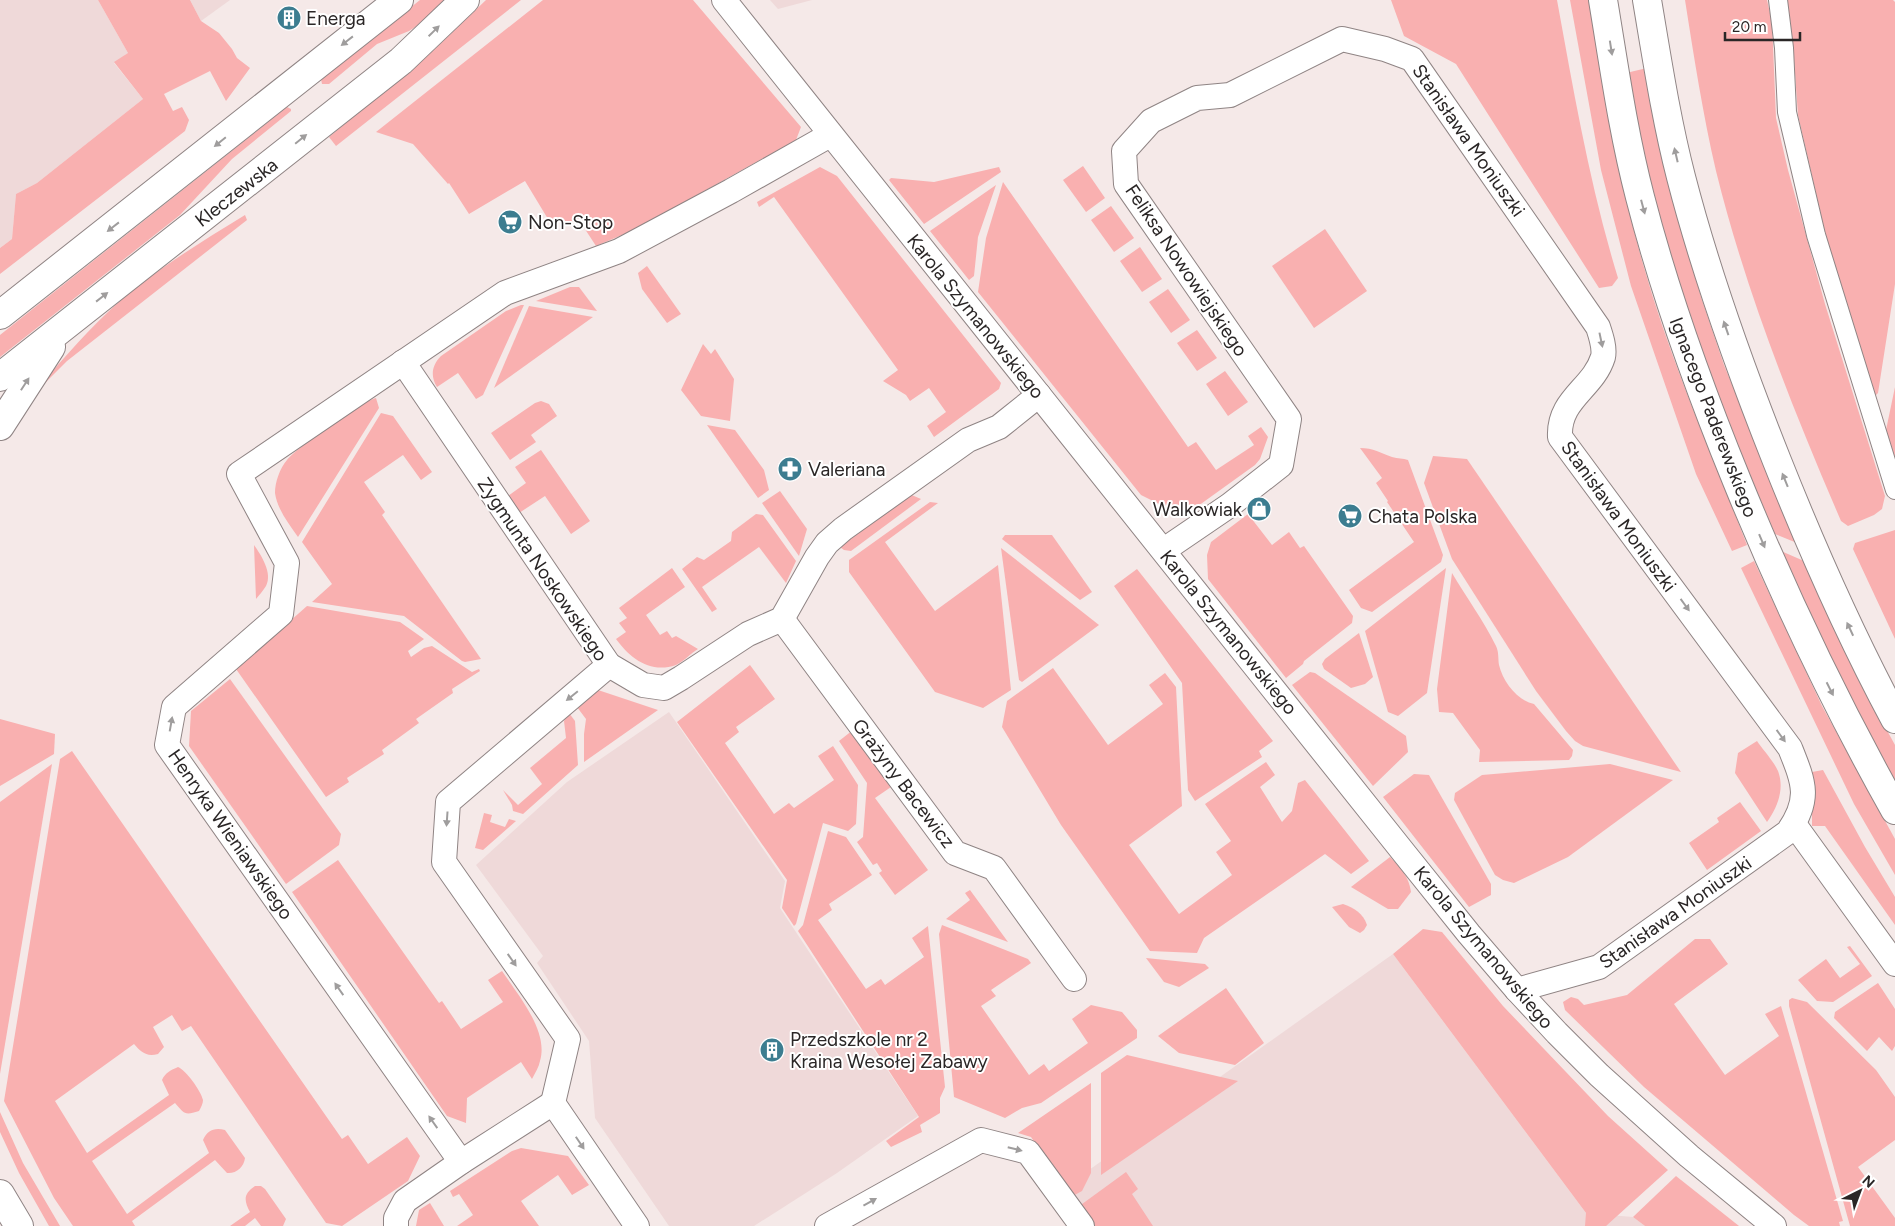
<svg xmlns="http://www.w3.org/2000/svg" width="1895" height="1226" font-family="Figtree,sans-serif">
	<rect width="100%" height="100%" fill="#f5e9e8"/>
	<g fill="#efd9d9">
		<path d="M0 0H98L128 53 114 63 143 99 37 183 16 194 12 239 0 248Z"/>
		<path d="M190 0H230L201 21Z"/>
		<path d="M770 0H812L778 9Z"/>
		<path d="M669 712 785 881 780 908 918 1116 837 1173 754 1226H669L595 1118 589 1041 537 963 543 956 476 865 567 782Z"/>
		<path d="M1393 954 1586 1213 1633 1217 1645 1226H1091L1065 1187Z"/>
	</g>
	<g fill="#f9b0b0">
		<path d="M98 0H190L201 21 219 33 232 49 237 58 250 68 226 101 210 71 164 94 173 111 182 107 189 120 185 131 0 274V248L12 239 16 194 37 183 143 99 114 62 128 53Z"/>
		<path d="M420 0H445L423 22 409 31 377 44 329 84H322L321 79Z"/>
		<path d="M486 0H521L336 146 329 137 436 48Z"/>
		<path d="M543 0H693L801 127 796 140 636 229 596 246 581 223 548 219 525 181 469 214 449 183 448 184 413 144 376 132Z"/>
		<path d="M1391 0H1557C1574 93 1590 187 1618 278L1612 286 1599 288 1456 64 1404 36Z"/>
		<path d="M1570 0H1589C1604 89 1618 177 1643 264 1670 360 1711 452 1747 545L1732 551 1696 474 1631 286 1601 170Z"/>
		<path d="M1685 0H1767L1772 22 1776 118 1788 170 1825 304 1885 496 1882 509 1874 515 1848 526 1841 521C1792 407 1746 292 1716 171 1703 115 1694 57 1685 0Z"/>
		<path d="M1786 0H1893L1895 2V284L1878 393 1875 396 1829 250 1798 115 1793 46 1789 12Z"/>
		<path d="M1647 68 1666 172 1701 297 1724 365 1797 543 1775 534C1749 473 1723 413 1701 351 1669 260 1646 166 1626 73Z"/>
		<path d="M287 107 291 109V111L232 159 180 215 0 357V335Z"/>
		<path d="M1083 166 1105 198 1086 212 1063 180Z"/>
		<path d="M820 167 837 176 1001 383 999 389 934 437 927 426 946 412 929 388 910 401 906 395 883 381 898 370 774 197 759 207 757 202Z"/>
		<path d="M999 167 1001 172 924 224 889 180 891 178 934 182Z"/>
		<path d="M1003 182 1188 447 1196 442 1216 470 1254 445 1248 436 1261 427 1268 437 1260 459 1255 465 1198 506 1169 509 1141 495 978 292 986 238Z"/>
		<path d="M996 185 978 237 974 276 969 280 930 231Z"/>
		<path d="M1111 206 1134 238 1114 252 1091 220Z"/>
		<path d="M245 215 247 220 67 361 33 395C56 366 81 338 108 312 148 274 198 244 245 215Z"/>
		<path d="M1325 229 1367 291 1314 328 1272 266Z"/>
		<path d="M1140 247 1162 279 1142 292 1120 261Z"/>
		<path d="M647 266 681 314 667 323 642 289 638 273Z"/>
		<path d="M570 287H579L597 311 536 301Z"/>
		<path d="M1168 289 1190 320 1171 333 1149 302Z"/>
		<path d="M521 305H524L483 395 476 399 458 373 437 387C430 376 432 365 441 356L506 311Z"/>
		<path d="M529 306 593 317 494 388Z"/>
		<path d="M1197 330 1217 358 1197 371 1177 343Z"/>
		<path d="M703 344 711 354 715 349 734 379 730 421 701 416 681 390Z"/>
		<path d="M1225 371 1248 402 1228 416 1206 384Z"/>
		<path d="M1895 387V459L1886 430Z"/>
		<path d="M376 398 379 408 298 537C289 524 277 509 275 493 275 482 280 468 287 460 298 447 360 402 376 398Z"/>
		<path d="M541 401 549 404 557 416 531 435 536 442 510 460 491 433 535 403Z"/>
		<path d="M381 413 393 416 432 472 421 480 403 455 364 482 385 512 382 515 481 659 465 662 462 661 404 616 312 602 332 584 302 542Z"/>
		<path d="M707 425 735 430 764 470 769 490 758 498Z"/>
		<path d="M1360 448C1373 448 1381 453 1392 457 1398 459 1403 458 1408 460L1443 555 1441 562 1372 612 1361 608 1349 590 1414 542 1387 502 1388 501 1376 483 1382 478Z"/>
		<path d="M541 450 590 521 571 534 545 496 519 513 508 496 526 483 515 467Z"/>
		<path d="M1433 456 1467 459 1681 772 1583 746 1575 741 1566 731 1536 691 1452 559 1424 483Z"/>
		<path d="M780 491 807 529 799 556 762 503Z"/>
		<path d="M907 493 921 499 851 551 844 550 837 545Z"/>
		<path d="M930 502 938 503 885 542 935 611 998 565 1011 690 983 708 935 692 849 572V560Z"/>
		<path d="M756 514 763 515 796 561 786 583 759 547 702 587 717 609 712 612 682 569 697 557 704 560 731 541 732 532Z"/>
		<path d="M1248 514 1272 545 1289 532 1300 548 1304 546 1353 616 1352 623 1304 661 1303 664 1286 678 1208 579 1207 555 1211 542Z"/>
		<path d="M1895 530V639L1853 549 1855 543Z"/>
		<path d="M1005 535H1052L1092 592 1080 600 1002 539Z"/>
		<path d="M254 545C261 555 273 573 266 586 263 591 259 595 256 599Z"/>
		<path d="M1001 548 1099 625 1022 682 1019 680Z"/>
		<path d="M1781 551 1804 561 1861 683 1895 745V781L1845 687Z"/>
		<path d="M1754 561 1822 706 1895 839V875L1854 804 1741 568Z"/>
		<path d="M672 568 685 587 646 615 660 635 667 631 672 638 676 636 698 649C691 653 683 662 676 665 650 674 630 658 616 639L626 632 619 623 627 618 619 608Z"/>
		<path d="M1446 568 1427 693 1398 716 1388 712 1365 631Z"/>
		<path d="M1137 569 1273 741 1259 751 1262 757 1195 801 1188 790 1182 683 1114 586Z"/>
		<path d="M1452 573C1466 597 1484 621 1496 646 1499 652 1498 659 1499 665 1503 682 1518 701 1534 704L1573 750 1572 756 1569 760 1479 762 1480 750 1453 713 1439 712 1437 689Z"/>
		<path d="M307 606 400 622 424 639 408 651 411 657 424 648 432 646 472 672 479 669 480 671 452 689 453 693 416 719 419 723 382 750 384 754 347 778 349 782 326 797 236 669Z"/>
		<path d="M1359 633 1373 677 1365 684 1351 688 1324 669 1322 664 1325 659Z"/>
		<path d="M750 665 775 699 736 727 739 732 725 743 774 814 789 803 794 808 834 780 818 756 833 746 858 785 856 824 848 831 823 823 796 924 794 926 782 908 787 880 677 722Z"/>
		<path d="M1053 668 1108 745 1163 704 1149 685 1165 673 1176 687 1182 806 1129 845 1179 914 1232 875 1216 852 1231 841 1205 804 1266 762 1275 775 1260 787 1282 822 1292 811 1298 783 1305 780 1369 861 1351 874 1325 854 1204 938 1197 953 1150 951 1061 825 1002 727 1007 701Z"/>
		<path d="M1310 672 1315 673 1406 736 1408 752 1373 786 1292 685Z"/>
		<path d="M230 679 341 834 339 845 286 884 189 746 191 711Z"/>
		<path d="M598 690 658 710 584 762V734L586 719 577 707Z"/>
		<path d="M569 713 575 721 578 765 523 814 513 811 512 805 503 790 518 805 542 784 530 768 566 738 564 721Z"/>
		<path d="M0 719 55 734 54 754 0 786Z"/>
		<path d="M853 730 891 787 875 798 928 870 895 895 879 873 882 871 877 863 873 865 857 842 863 837 867 783 839 741Z"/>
		<path d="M1757 741C1763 750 1777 765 1779 774 1784 791 1777 808 1767 822L1735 773 1738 753Z"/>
		<path d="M72 751 342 1139 348 1135 368 1164 407 1137 420 1156 408 1181 342 1226 326 1223 191 1026 182 1031 172 1015 153 1027 164 1047 158 1054C146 1057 141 1052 134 1044L55 1101 87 1153 169 1095 162 1080C165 1073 171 1070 178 1067 186 1070 201 1091 203 1100 203 1104 201 1107 199 1111 184 1116 184 1113 175 1103L92 1161 127 1214 209 1153 203 1140C207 1130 215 1127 225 1130L245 1158C244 1167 236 1174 227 1173L215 1160 132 1221 135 1226H73L54 1198 4 1101 60 759Z"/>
		<path d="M52 764 0 1074V802Z"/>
		<path d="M1610 764 1673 780 1568 857 1514 883 1503 880 1495 875 1454 800 1455 793 1482 775Z"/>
		<path d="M1823 770 1865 847 1895 897V925L1825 826H1812V772Z"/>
		<path d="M1414 774 1429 775 1491 884V895L1469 907 1383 797Z"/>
		<path d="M1740 802 1761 831 1707 870 1689 843 1719 822 1717 818Z"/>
		<path d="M484 813 492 815 490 822 505 827 509 819 516 821 483 850 475 848Z"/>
		<path d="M828 831 846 837 872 875 829 904 832 910 818 920 866 989 881 979 885 985 924 957 912 938 928 926 945 1087 940 1098V1113L920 1125 922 1132 891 1147 886 1141 919 1117 798 931 803 925Z"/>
		<path d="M1390 857C1401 868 1409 877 1411 892L1398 909H1388L1351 887Z"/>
		<path d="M338 860 439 1003 442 1001 461 1029 503 1002 488 980 502 971C518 995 549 1031 540 1061 539 1067 535 1073 532 1079L521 1062 467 1098 466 1123 447 1116 292 892Z"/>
		<path d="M970 890 1008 942 946 919 970 900 965 893Z"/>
		<path d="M1343 904C1354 908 1363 913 1367 925L1364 930 1360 933 1349 927 1332 907Z"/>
		<path d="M942 925 1028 959 1031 963 991 990 996 996 981 1006 1029 1075 1044 1064 1049 1071 1088 1043 1072 1019 1091 1005 1122 1012 1137 1030V1038L1041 1103 1022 1108 1005 1118 954 1097 939 934Z"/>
		<path d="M1423 929 1442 932 1503 1006 1608 1116 1668 1170 1606 1226H1585L1586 1213 1393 954Z"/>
		<path d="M1695 939H1710L1728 964 1674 1004 1725 1075 1779 1036 1765 1014 1781 1006 1843 1221 1839 1222 1840 1226H1809L1794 1215 1644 1087 1565 1010 1563 1002 1571 997 1578 999 1584 1005 1627 995Z"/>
		<path d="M1850 946 1872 976 1833 1002 1817 1001 1798 980 1826 959 1840 978 1860 964 1847 947Z"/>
		<path d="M1146 958 1205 964 1209 968 1179 987 1164 982Z"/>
		<path d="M1878 983 1895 1009V1046L1892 1051 1879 1037 1867 1051 1834 1018 1835 1012Z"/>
		<path d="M1226 988 1264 1043 1235 1065 1179 1053 1158 1036Z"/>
		<path d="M1792 998 1807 1002 1876 1070 1895 1097V1140L1858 1167 1895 1218V1226H1850L1789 1006V1000Z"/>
		<path d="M1127 1055 1238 1081 1101 1175V1073Z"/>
		<path d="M1091 1083V1173L1082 1191 1071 1197 1031 1137 1018 1133Z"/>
		<path d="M0 1112 23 1163 60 1226H49L19 1173 0 1132Z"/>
		<path d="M521 1148 568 1156 589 1185 572 1195 558 1175 521 1201 539 1226H457L473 1215 459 1194 453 1197 450 1191 512 1151Z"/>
		<path d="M1126 1172 1138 1189 1132 1194 1153 1226H1092L1078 1207Z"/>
		<path d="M1676 1176 1739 1226H1645L1633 1217Z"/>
		<path d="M255 1186H261L265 1189 286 1219 283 1226H261L255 1218 245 1226H230L250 1212C244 1201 243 1194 255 1186Z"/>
		<path d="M430 1203 444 1226H416L419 1210Z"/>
	</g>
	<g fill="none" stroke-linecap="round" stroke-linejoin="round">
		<defs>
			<path id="pedestrian" d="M1778 0 1784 48 1787 112 1816 235 1895 490"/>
			<g id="minor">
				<path d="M724 0 1404 853 1469 934 1517 990 1557 1033 1599 1075 1689 1156 1774 1226"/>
				<path d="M403 362 609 665 643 685 664 688 681 678 748 634 782 619 817 557 827 543 843 529 968 440 999 427 1039 395"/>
				<path d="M1164 550 1230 505 1281 465 1289 419 1126 184 1124 151 1151 121 1197 98 1230 95 1342 39 1385 49 1412 59 1598 327C1601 336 1605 348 1603 357 1593 389 1558 399 1560 437L1790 748C1804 783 1811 799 1788 832L1599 967 1517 990"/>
				<path d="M782 619 955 853 994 868 1074 979"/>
				<path d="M1794 824 1895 964"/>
				<path d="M553 1103 568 1039 444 862 448 802 609 665"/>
				<path d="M553 1103 637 1226"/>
				<path d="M461 1162 167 745 174 707 281 614 287 563 239 474 505 293 619 251 731 191 830 135"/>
				<path d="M396 1226V1218L405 1201 461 1162 553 1103"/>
				<path d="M827 1226 981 1140 1028 1152 1082 1226"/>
			</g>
			<path id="tertiary" d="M0 1194 19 1226"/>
			<g id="secondary">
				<path d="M1603 0C1614 66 1623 132 1640 197 1665 294 1699 388 1737 481 1783 594 1835 703 1895 810"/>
				<path d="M1647 0C1657 59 1666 119 1681 177 1706 274 1740 368 1777 461 1812 549 1850 635 1895 719"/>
				<path d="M0 315 399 0"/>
				<path d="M0 377 401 61 465 0"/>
				<path d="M0 426 51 347"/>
			</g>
		</defs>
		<use href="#pedestrian" stroke="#8f8484" stroke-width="20"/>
		<use href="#minor" stroke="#8f8484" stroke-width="26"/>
		<use href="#tertiary" stroke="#8f8484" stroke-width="30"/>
		<use href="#secondary" stroke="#8f8484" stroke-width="30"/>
		<use href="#pedestrian" stroke="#fff" stroke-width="18"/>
		<use href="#minor" stroke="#fff" stroke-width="24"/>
		<use href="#tertiary" stroke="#fff" stroke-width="28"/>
		<use href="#secondary" stroke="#fff" stroke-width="28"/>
	</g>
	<defs><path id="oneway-solid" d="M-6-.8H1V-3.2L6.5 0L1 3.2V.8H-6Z" transform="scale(1.25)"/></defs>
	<g fill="#9f9d9d">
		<use href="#oneway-solid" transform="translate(434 31) rotate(-44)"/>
		<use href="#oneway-solid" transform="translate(347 41) rotate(142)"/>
		<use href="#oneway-solid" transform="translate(1611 48) rotate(81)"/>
		<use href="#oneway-solid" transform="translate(301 139) rotate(-39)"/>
		<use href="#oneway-solid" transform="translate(220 142) rotate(141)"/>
		<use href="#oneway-solid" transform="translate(1676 155) rotate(-103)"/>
		<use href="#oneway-solid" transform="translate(1643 207) rotate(75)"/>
		<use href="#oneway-solid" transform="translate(113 227) rotate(142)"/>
		<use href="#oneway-solid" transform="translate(102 297) rotate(-38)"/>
		<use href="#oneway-solid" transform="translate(1726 328) rotate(-109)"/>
		<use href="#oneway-solid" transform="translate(1601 340) rotate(78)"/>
		<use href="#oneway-solid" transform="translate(25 384) rotate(-57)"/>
		<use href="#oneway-solid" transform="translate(1785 480) rotate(-112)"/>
		<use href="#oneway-solid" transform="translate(1762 541) rotate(67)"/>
		<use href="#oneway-solid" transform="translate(1685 605) rotate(54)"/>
		<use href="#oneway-solid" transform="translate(1850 629) rotate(-115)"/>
		<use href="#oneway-solid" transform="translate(1830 689) rotate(63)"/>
		<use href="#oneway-solid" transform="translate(572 696) rotate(141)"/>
		<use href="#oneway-solid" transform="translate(171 724) rotate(-80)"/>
		<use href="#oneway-solid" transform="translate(1781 736) rotate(54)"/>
		<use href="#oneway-solid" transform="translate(447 819) rotate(94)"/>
		<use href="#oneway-solid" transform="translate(512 960) rotate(55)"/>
		<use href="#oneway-solid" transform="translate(339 989) rotate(-125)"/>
		<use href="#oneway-solid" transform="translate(433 1122) rotate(-125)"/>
		<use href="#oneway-solid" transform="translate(580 1143) rotate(56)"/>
		<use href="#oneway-solid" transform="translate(1015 1149) rotate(14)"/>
		<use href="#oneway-solid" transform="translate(870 1202) rotate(-29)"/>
	</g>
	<defs>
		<symbol id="building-disc" viewBox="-11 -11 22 22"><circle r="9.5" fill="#3c7d90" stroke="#fff"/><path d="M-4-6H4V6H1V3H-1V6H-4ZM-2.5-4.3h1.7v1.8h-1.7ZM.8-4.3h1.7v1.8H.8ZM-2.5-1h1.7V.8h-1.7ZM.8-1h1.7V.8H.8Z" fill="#fff"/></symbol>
		<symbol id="supermarket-disc" viewBox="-11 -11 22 22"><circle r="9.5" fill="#3c7d90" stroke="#fff"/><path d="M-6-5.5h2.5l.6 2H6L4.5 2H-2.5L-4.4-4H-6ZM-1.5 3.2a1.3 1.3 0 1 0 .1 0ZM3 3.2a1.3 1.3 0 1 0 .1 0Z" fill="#fff"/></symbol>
		<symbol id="pharmacy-disc" viewBox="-11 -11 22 22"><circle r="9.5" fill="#3c7d90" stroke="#fff"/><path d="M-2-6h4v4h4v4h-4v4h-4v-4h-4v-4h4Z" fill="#fff"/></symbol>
		<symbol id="shop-disc" viewBox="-11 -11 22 22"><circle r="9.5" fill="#3c7d90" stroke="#fff"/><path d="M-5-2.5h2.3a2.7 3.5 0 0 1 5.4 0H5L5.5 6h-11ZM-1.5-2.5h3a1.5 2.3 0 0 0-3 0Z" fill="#fff"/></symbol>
	</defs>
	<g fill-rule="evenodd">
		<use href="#building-disc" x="275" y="4" width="28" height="28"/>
		<use href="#supermarket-disc" x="496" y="208" width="28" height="28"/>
		<use href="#pharmacy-disc" x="776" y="455" width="28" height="28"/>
		<use href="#shop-disc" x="1245" y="495" width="28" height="28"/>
		<use href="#supermarket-disc" x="1336" y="502" width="28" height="28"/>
		<use href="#building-disc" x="758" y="1036" width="28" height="28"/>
	</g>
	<g text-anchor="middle" stroke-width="4" stroke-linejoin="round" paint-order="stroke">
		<g font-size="19" fill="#2a2626" stroke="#fff" text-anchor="start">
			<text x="306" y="25">Energa</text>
			<text x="528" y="229">Non-Stop</text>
			<text x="808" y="476">Valeriana</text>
			<text x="1242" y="516" text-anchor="end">Walkowiak</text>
			<text x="1368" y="523">Chata Polska</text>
			<text x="790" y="1046">Przedszkole nr 2<tspan x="790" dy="22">Kraina Wesołej Zabawy</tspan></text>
		</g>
		<g font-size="19" fill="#2a2626" stroke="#fff">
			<text transform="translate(1469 140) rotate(55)" y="7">Stanisława Moniuszki</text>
			<text transform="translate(236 192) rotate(-38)" y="7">Kleczewska</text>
			<text transform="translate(1187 270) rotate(56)" y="7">Feliksa Nowowiejskiego</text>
			<text transform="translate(976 316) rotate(51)" y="7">Karola Szymanowskiego</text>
			<text transform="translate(1714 417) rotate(69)" y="7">Ignacego Paderewskiego</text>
			<text transform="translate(1619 516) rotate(54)" y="7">Stanisława Moniuszki</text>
			<text transform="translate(543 569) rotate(56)" y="7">Zygmunta Noskowskiego</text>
			<text transform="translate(1229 632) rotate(51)" y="7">Karola Szymanowskiego</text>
			<text transform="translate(904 783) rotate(53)" y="7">Grażyny Bacewicz</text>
			<text transform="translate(231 834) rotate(55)" y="7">Henryka Wieniawskiego</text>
			<text transform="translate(1675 912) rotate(-35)" y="7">Stanisława Moniuszki</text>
			<text transform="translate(1484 947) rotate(50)" y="7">Karola Szymanowskiego</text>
		</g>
	</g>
	<g transform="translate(1860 1191) rotate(42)" stroke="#ffffff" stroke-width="4" paint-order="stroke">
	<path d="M0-4L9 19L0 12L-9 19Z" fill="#2a2626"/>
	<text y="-8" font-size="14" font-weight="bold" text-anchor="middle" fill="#2a2626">N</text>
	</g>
	<path d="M1725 32v8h75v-8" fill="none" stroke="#2a2626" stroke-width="2.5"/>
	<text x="1732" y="32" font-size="15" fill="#2a2626" stroke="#ffffff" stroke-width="4" paint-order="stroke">20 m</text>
</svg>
